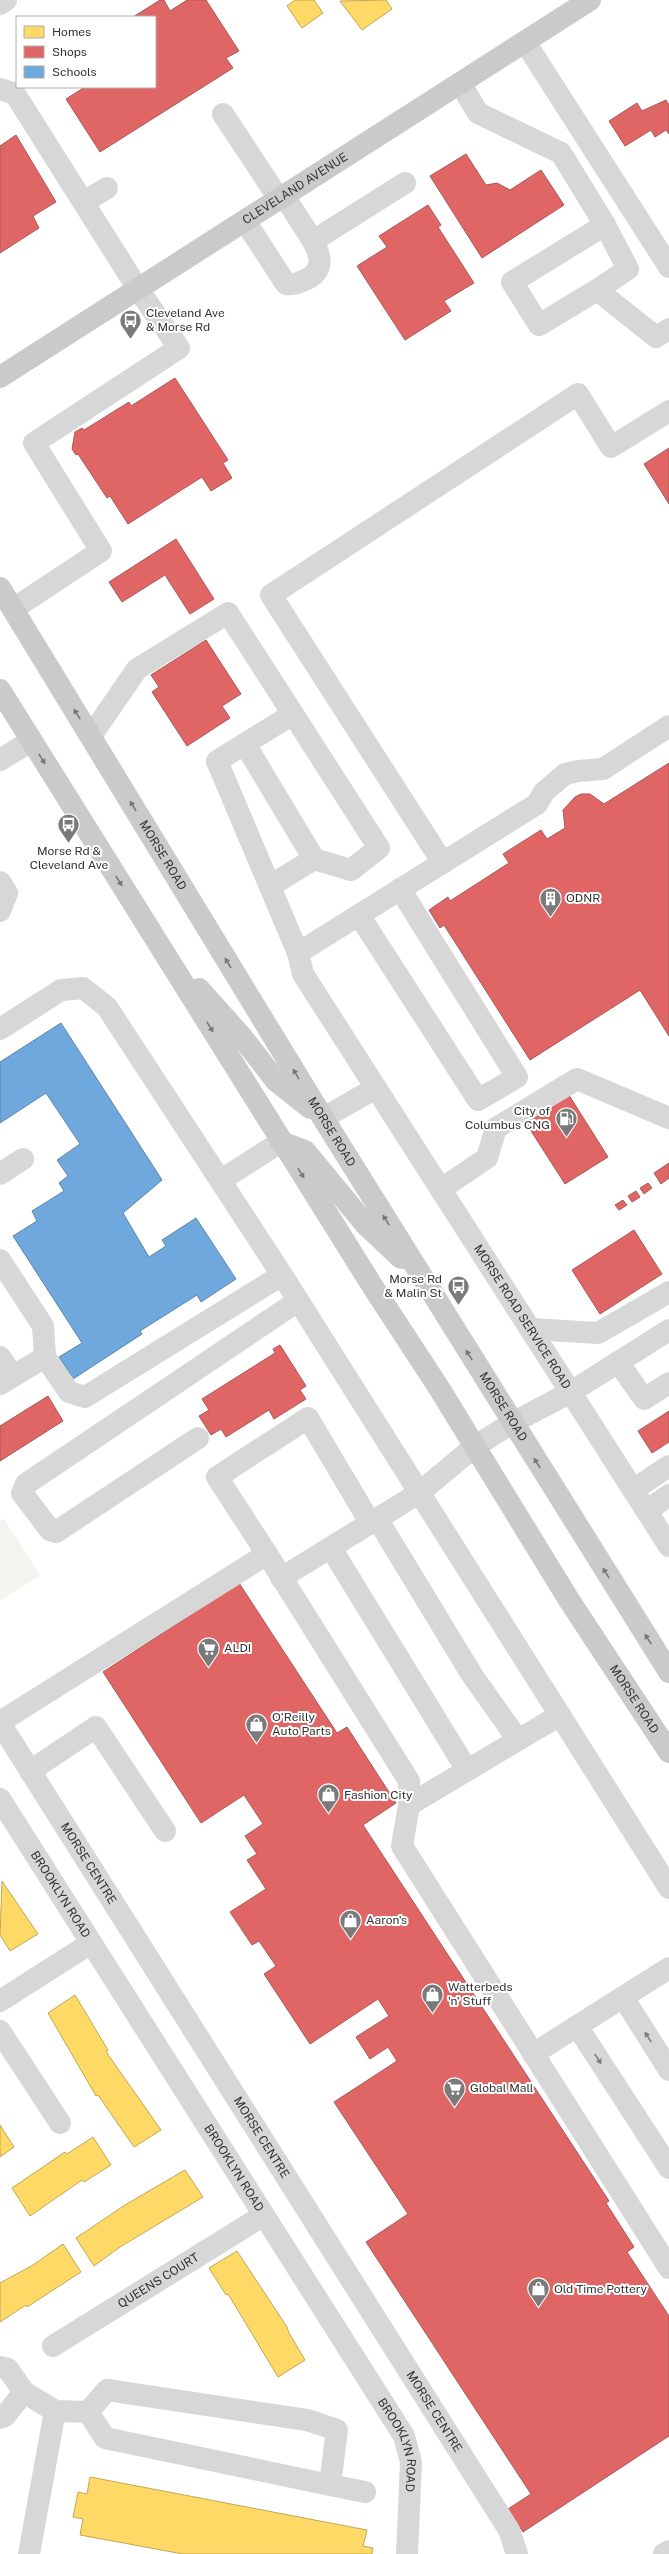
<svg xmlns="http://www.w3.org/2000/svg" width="669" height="2554" font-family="'Public Sans',sans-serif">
	<rect width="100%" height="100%" fill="#fff"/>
	<path fill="#f1f5ed" d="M4 1519 40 1575 0 1601V1521Z"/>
	<g fill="#ffd966" stroke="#c2a757">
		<path d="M295 0H314L323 13 302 28 287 6Z"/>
		<path d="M386 0 392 9 362 30 340 1Z"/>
		<path d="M2 1881 38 1934 10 1951 0 1935Z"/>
		<path d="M75 1995 108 2050 106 2051 109 2056 161 2130 134 2147 98 2095 96 2096 48 2013Z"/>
		<path d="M0 2125 14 2147 0 2157Z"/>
		<path d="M93 2137 111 2165 84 2182 82 2180 30 2216 12 2188 65 2152 67 2154Z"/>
		<path d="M185 2170 203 2197 120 2247 94 2266 76 2238 125 2205Z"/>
		<path d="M63 2244 81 2272 27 2307 26 2305 0 2322V2283L33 2265Z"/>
		<path d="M237 2251 287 2327 289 2333 305 2360 278 2377 228 2294 226 2295 209 2268Z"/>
		<path d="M90 2477 367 2530 363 2546 373 2548 372 2554H183L80 2535 83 2519 73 2517 78 2492 87 2494Z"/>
	</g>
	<g fill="#e06666" stroke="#ac5757">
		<path d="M160 0H164L170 11 187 0H206L239 51 226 58 233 68 100 152 66 99 85 87H155V17H133Z"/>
		<path d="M666 100 669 105V134L666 130 655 137 651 130 625 146 609 121 637 103 642 111Z"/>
		<path d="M16 135 56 202 33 216 39 228 0 253V146Z"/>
		<path d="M466 154 486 185 497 183 510 190 541 170 564 205 482 258 430 176Z"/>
		<path d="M428 205 441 225 438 227 474 283 444 301 451 311 405 340 357 266 387 247 379 236Z"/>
		<path d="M175 378 228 460 223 463 232 478 211 491 202 477 128 524 110 496 107 498 78 454 76 455 72 449 75 432 82 428 84 430 129 402 131 406Z"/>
		<path d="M669 448V504L644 464Z"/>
		<path d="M176 539 214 599 190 614 165 575 122 602 109 582Z"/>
		<path d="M206 640 241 694 222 706 230 718 187 746 152 692 159 687 151 675Z"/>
		<path d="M669 763V1036L640 990 530 1060 444 925 440 928 429 910 448 897 450 901 509 863 503 854 541 830 547 839 565 828 563 810 575 797 581 794H590L604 804Z"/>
		<path d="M567 1092 608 1157 565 1184 524 1120Z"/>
		<path d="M669 1163V1178L661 1184 654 1173Z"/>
		<path d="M648 1183 652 1188 644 1194 640 1188Z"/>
		<path d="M636 1191 640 1197 632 1202 628 1196Z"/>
		<path d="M623 1200 627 1205 619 1210 615 1205Z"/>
		<path d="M634 1230 662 1274 600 1314 572 1270Z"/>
		<path d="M280 1345 306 1386 300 1390 306 1399 274 1419 269 1410 226 1437 221 1429 211 1435 199 1416 209 1410 202 1399 275 1353 273 1349Z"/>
		<path d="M48 1396 63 1421 0 1461V1426Z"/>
		<path d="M669 1411V1442L652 1453 638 1431Z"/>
		<path d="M239 1583 337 1733 347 1727 396 1803 363 1825 609 2201 606 2203 634 2247 627 2252 669 2316V2436L523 2532 508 2509 531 2494 366 2242 408 2214 334 2102 397 2061 388 2047 370 2059 356 2037 389 2016 378 1999 310 2044 264 1974 276 1966 259 1941 252 1945 230 1912 266 1889 247 1860 257 1854 245 1836 263 1824 244 1795 201 1823 103 1672Z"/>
	</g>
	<path fill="#6fa8dc" stroke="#5d85a9" d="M61 1023 162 1180 123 1213 149 1257 166 1246 162 1240 196 1218 236 1279 201 1302 197 1295 140 1331 142 1334 73 1379 59 1357 82 1343 13 1236 37 1221 32 1211 64 1191 59 1183 68 1176 57 1160 80 1144 46 1093 0 1123V1062Z"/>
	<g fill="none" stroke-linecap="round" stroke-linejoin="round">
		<g stroke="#d7d7d7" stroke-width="22">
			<path d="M0 4 6 0"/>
			<path d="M525 42 669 267"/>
			<path d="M460 83 478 113 561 153 605 225 512 282 539 325 597 290 656 337 669 329"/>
			<path d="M0 89 15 94 138 289 179 348 34 443 101 551 13 609"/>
			<path d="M223 114 279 199"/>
			<path d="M284 196 313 241 405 183"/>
			<path d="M84 202 107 188"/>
			<path d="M245 221 286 284C294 285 298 283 305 280 324 271 322 258 313 241"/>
			<path d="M597 290 628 269 605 225"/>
			<path id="s1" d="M669 726 603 769 578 771 565 774 544 792 537 804 298 953 303 974 669 1546"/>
			<path d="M91 736 137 669 228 613 293 714 217 761 298 953"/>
			<path d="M245 744 314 859"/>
			<path d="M0 760 31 741"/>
			<path d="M443 863 271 595 578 394 611 447 669 411"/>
			<path d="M0 882 7 893 0 911"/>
			<path d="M270 886 314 859 351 870 379 848 293 714"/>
			<path d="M359 915 478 1100 517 1077 400 889"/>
			<path d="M0 1029 61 990 83 988 107 1007 282 1275 669 1888"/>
			<path d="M323 1118 376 1088"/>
			<path d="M0 1174 23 1159"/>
			<path d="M221 1180 281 1142"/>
			<path d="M441 1189 487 1158 496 1128 577 1079 669 1118"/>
			<path d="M0 1260 43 1326 45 1357 69 1392 85 1397 282 1275"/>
			<path d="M530 1329 598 1333 669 1292"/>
			<path d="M0 1357 13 1376"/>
			<path d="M618 1362 644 1399 669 1383"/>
			<path d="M0 1384 45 1357"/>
			<path d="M198 1438 56 1532 50 1530 22 1493 26 1484 298 1301"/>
			<path d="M633 1490 669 1466"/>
			<path d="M647 1511 669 1495"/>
			<path d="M378 1520 472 1675 518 1740"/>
			<path d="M331 1548 467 1770"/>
			<path d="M267 1554 217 1477 308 1418 371 1524"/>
			<path d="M281 1578 419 1493 474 1447 512 1423 571 1392 669 1330"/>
			<path d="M560 1715 409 1805 402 1846 669 2268"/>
			<path d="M0 1722 267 1554 409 1781V1805"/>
			<path id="s2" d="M0 1723 509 2530 517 2554"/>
			<path d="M30 1771 96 1727 165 1831"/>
			<path id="s3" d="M0 1799 404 2436 411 2462 407 2554"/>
			<path d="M623 1997 669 2070"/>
			<path d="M0 2001 91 1943"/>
			<path d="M577 2026 669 2168"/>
			<path d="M0 2031 60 2123"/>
			<path d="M533 2054 669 1968"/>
			<path id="s4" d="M53 2346 264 2215"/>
			<path d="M0 2367 8 2369 24 2392 55 2411 88 2412 105 2438 330 2485 337 2430 307 2420 107 2390 88 2412"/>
			<path d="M0 2418 5 2416 24 2392"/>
			<path d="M330 2485 365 2492"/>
			<path d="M29 2554 55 2411"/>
			<path d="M664 2554 669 2551"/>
		</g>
		<g stroke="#cacaca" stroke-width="22">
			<path id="s5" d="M0 377 590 0"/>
			<path id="s6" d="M0 588 323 1118 669 1672"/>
			<path id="s7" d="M0 690 373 1287 439 1388 569 1600 669 1752"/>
			<path d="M199 989 242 1037 276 1081 310 1108"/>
			<path d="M281 1142 305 1151 366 1225 401 1258"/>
		</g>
	</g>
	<defs><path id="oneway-solid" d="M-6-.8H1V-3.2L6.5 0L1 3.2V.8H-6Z"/></defs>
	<g fill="#777">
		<use href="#oneway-solid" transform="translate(77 714) rotate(-122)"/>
		<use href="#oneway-solid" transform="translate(42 759) rotate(58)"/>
		<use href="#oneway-solid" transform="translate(133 806) rotate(-121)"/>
		<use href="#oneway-solid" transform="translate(119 881) rotate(58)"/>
		<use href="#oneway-solid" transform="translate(228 963) rotate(-121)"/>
		<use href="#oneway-solid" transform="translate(210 1027) rotate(58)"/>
		<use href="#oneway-solid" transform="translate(296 1074) rotate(-121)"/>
		<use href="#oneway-solid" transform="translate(301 1173) rotate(58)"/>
		<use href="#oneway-solid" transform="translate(386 1220) rotate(-122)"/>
		<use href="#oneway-solid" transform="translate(469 1355) rotate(-122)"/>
		<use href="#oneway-solid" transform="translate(537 1463) rotate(-122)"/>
		<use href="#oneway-solid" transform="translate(606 1573) rotate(-122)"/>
		<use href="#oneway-solid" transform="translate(648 1639) rotate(-123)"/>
	</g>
	<g fill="#7d7d7d">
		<use href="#oneway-solid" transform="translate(648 2037) rotate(-122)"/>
		<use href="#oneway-solid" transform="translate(598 2059) rotate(57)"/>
	</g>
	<defs>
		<symbol id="bus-pin" viewBox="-11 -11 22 30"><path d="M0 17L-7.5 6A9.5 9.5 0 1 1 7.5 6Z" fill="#7a7a7a" stroke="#fff"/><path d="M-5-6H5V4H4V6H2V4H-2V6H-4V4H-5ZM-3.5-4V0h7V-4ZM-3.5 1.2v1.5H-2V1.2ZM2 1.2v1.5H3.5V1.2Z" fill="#fff"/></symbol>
		<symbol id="building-pin" viewBox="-11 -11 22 30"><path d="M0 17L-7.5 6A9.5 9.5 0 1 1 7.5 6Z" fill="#7a7a7a" stroke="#fff"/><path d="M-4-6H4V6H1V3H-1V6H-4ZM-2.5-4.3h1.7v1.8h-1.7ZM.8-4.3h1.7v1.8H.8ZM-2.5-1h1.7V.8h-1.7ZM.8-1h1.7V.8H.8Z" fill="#fff"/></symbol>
		<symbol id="fuel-pin" viewBox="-11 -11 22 30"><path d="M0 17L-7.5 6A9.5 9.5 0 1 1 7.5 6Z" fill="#7a7a7a" stroke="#fff"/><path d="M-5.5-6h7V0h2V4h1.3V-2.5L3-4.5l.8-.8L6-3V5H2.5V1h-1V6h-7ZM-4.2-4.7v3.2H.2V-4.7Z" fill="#fff"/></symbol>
		<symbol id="supermarket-pin" viewBox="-11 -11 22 30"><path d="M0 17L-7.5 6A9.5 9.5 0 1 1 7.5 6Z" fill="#7a7a7a" stroke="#fff"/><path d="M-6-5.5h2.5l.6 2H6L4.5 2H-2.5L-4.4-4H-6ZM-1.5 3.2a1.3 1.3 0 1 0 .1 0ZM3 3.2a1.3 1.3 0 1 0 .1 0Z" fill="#fff"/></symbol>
		<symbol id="shop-pin" viewBox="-11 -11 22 30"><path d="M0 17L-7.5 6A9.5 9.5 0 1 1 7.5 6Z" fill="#7a7a7a" stroke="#fff"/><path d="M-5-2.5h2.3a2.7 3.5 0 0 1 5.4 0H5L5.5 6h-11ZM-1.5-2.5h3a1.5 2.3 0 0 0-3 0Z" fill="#fff"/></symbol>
	</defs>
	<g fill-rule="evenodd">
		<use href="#bus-pin" x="118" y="308" width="25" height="34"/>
		<use href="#bus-pin" x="56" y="812" width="25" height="34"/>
		<use href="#building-pin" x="538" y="886" width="25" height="34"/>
		<use href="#fuel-pin" x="554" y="1106" width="25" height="34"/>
		<use href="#bus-pin" x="446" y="1274" width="25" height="34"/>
		<use href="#supermarket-pin" x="196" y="1636" width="25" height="34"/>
		<use href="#shop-pin" x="244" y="1712" width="25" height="34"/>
		<use href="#shop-pin" x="316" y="1782" width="25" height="34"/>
		<use href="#shop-pin" x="338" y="1908" width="25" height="34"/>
		<use href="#shop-pin" x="420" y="1982" width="25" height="34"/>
		<use href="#supermarket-pin" x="442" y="2076" width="25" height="34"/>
		<use href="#shop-pin" x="526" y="2276" width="25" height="34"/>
	</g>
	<g text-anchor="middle" stroke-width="4" stroke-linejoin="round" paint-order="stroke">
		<g font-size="12" fill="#333" stroke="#fff">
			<text dy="4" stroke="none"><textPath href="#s5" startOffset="350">CLEVELAND AVENUE</textPath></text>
			<text dy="4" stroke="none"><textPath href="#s6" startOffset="313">MORSE ROAD</textPath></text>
			<text dy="4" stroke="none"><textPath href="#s6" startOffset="637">MORSE ROAD</textPath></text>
			<text dy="4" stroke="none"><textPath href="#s1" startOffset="869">MORSE ROAD SERVICE ROAD</textPath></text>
			<text dy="4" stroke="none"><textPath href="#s6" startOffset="961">MORSE ROAD</textPath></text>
			<text dy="4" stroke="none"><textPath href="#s7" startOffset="1192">MORSE ROAD</textPath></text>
			<text dy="4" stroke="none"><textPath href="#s2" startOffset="166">MORSE CENTRE</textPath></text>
			<text dy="4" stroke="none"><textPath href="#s3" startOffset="113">BROOKLYN ROAD</textPath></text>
			<text dy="4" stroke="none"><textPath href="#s2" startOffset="490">MORSE CENTRE</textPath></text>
			<text dy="4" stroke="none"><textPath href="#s3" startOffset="437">BROOKLYN ROAD</textPath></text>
			<text dy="4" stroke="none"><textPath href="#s4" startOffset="124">QUEENS COURT</textPath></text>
			<text dy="4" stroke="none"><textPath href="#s2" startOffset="814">MORSE CENTRE</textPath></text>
			<text dy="4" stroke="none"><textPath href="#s3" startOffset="761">BROOKLYN ROAD</textPath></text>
		</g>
		<g font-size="12" fill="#333" stroke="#fff" text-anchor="start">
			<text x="146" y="317">Cleveland Ave<tspan x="146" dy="14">&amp; Morse Rd</tspan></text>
			<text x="69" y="855" text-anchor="middle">Morse Rd &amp;<tspan x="69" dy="14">Cleveland Ave</tspan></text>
			<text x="566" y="902">ODNR</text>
			<text x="550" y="1115" text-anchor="end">City of<tspan x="550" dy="14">Columbus CNG</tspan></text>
			<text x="442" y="1283" text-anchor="end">Morse Rd<tspan x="442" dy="14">&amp; Malin St</tspan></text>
			<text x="224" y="1652">ALDI</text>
			<text x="272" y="1721">O'Reilly<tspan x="272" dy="14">Auto Parts</tspan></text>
			<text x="344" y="1799">Fashion City</text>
			<text x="366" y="1924">Aaron's</text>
			<text x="448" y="1991">Watterbeds<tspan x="448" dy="14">'n' Stuff</tspan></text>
			<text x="470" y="2092">Global Mall</text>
			<text x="554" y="2293">Old Time Pottery</text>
		</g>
	</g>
	<rect x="16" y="16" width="140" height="72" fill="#ffffff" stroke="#adadad"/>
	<rect x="24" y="26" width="20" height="12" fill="#ffd966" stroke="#adadad"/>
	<text x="52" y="36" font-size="12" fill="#333333">Homes</text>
	<rect x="24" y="46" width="20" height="12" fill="#e06666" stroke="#adadad"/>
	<text x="52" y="56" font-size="12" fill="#333333">Shops</text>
	<rect x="24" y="66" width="20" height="12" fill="#6fa8dc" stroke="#adadad"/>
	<text x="52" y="76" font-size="12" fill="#333333">Schools</text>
</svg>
